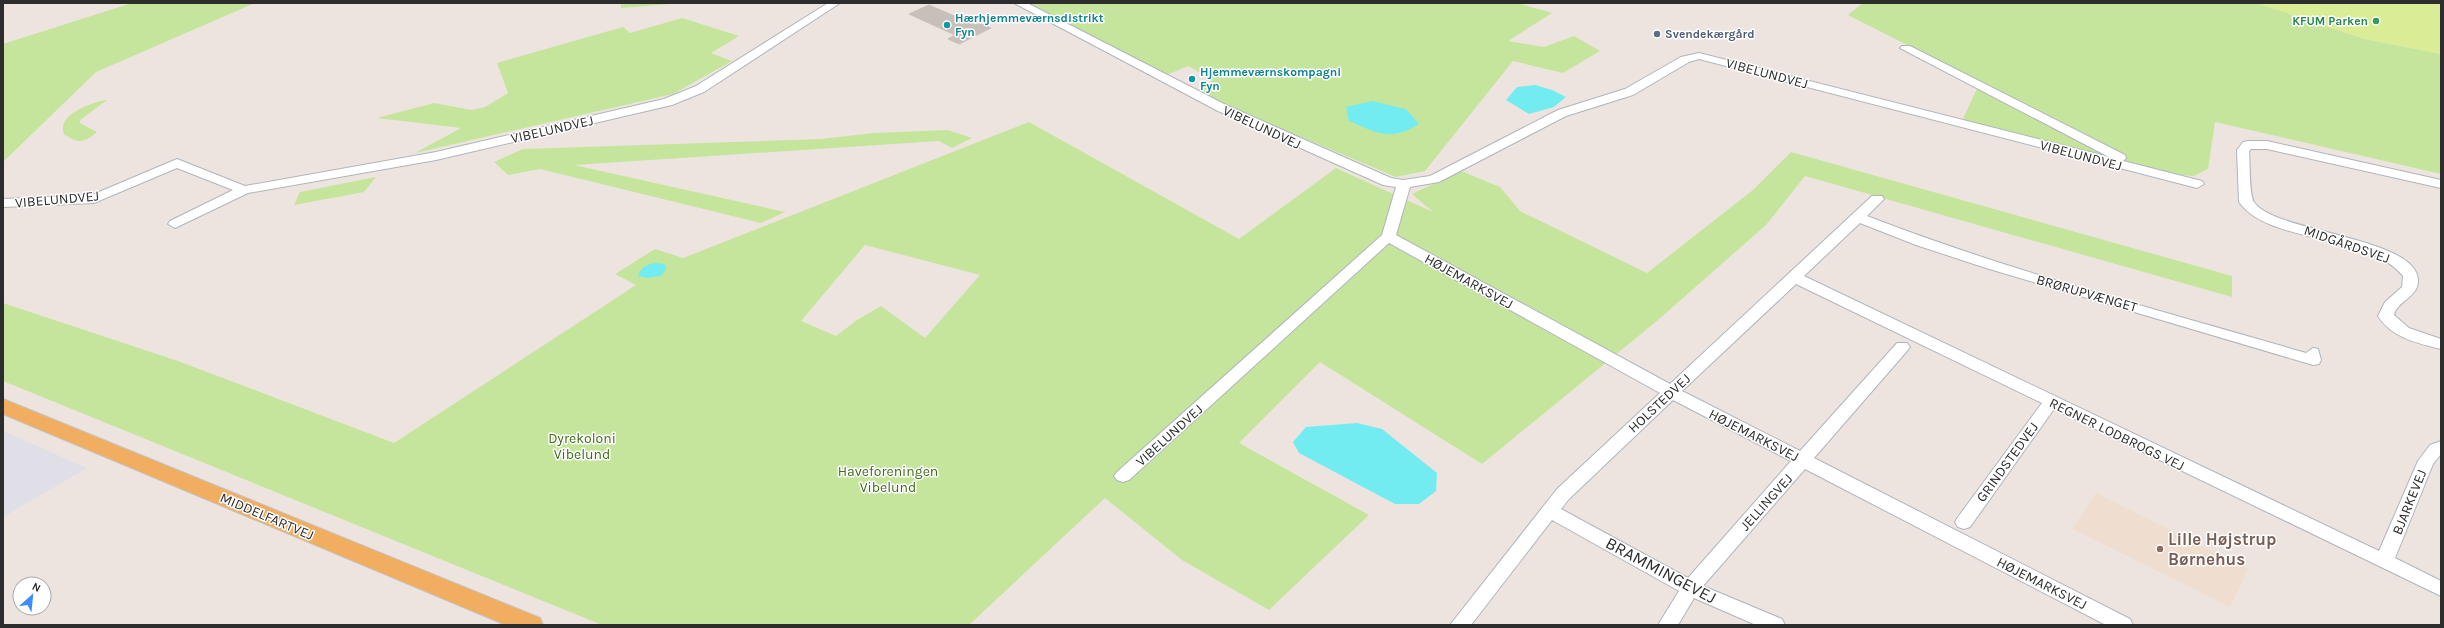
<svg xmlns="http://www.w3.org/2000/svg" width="2444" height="628" font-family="Karla,sans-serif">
	<rect width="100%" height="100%" fill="#eee4df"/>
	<path fill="#e0dfe7" d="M3 431 87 468 3 517Z"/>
	<path fill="#efddcf" d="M2096 493 2248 569 2230 607 2072 529Z"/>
	<g fill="#c5e59c" fill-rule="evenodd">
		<path d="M132 3H255L96 72 3 162V44Z"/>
		<path d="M621 3H683L621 8Z"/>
		<path d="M1036 3H1517L1552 13 1508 41 1544 47 1574 36 1600 51 1563 73 1513 61 1425 171 1396 177 1195 92 1213 80 1188 66 1164 76 1032 5Z"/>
		<path d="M1863 3H2257L2365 39 2441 54V174L2215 122 2208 169 2194 176 2172 174 1962 121 1980 82 1848 15Z"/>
		<path d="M682 18 739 36 711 53 732 61 673 94 415 153 461 128 377 118 434 103 472 110 485 107 508 93 497 63 623 27 630 33Z"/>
		<path d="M105 100H107L80 120V123L97 132C84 143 78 144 64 134 56 115 91 103 105 100Z"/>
		<path d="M1029 122 1239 239 1336 168 1433 212 1412 194 1461 171 1500 187 1520 211 1647 273 1753 190 1791 152 2232 276V297L1805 176 1766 225 1658 320 1482 464 1320 362 1239 443 1369 515 1269 610 1182 560 1105 498 969 625H602L3 381V303L178 361 394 443 636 285 615 274 655 249 683 258ZM865 245 980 275 925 338 881 306 857 320 836 336 801 321Z"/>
		<path d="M948 130 972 138 952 148 939 141 574 165 785 212 761 223 540 169 508 175 494 162 523 149 821 139 874 133Z"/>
		<path d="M376 177 364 192 294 205 300 192Z"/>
	</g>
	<path fill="#dbec97" d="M2257 3H2441V54L2365 39Z"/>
	<g fill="#72ecf0">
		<path d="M1535 85 1552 90 1566 97 1554 107 1529 114 1506 100 1517 87Z"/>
		<path d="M1372 101 1406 109 1419 124C1390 142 1377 133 1349 121L1346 107Z"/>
		<path d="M656 263 665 264 666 269 661 276 647 278 638 276C641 267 647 264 656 263Z"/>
		<path d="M1357 423 1382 429 1437 473 1436 491 1419 504H1395L1299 453 1293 442 1306 427Z"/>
	</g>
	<path fill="#c7c0ba" stroke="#cac0b8" d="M929 5 975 25 980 23 991 28 959 44 948 39 955 35 909 14Z"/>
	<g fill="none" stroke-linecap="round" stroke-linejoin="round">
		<defs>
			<g id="minor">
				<path d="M828 3H840L704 92 672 105 436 160 248 193 175 228 168 224 170 221 233 190 177 168 94 203 3 207V199L92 195 177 159 245 186 436 152 664 99 696 86Z"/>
				<path d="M1014 3H1027L1226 105 1391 178 1403 180 1430 176 1558 110 1625 89 1681 57 1699 53 2109 157 1900 48 1902 46H1910L2125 155 2126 158 2123 161 2202 181 2204 184 2197 188 1699 59 1689 62 1633 95 1566 116 1439 182 1410 187 1396 235 1670 384 1872 196H1882L1884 199 1867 216C2009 271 2159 310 2306 353L2313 348 2318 349 2321 360 2319 364 2313 365 1986 268 1916 245 1860 223 1804 276 2379 551 2418 461 2430 445 2441 441V454L2433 464 2395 558 2441 581V596L2054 409 1970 527 1964 529 1958 527 1955 522 1958 517 2042 403 1796 284 1682 391 1800 451 1897 343H1907L1910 347 1907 351 1814 458 2130 619 2133 625H2106L1805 469 1703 586 1782 619 1785 625H1756L1694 598 1678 625H1658L1679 591 1552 520 1471 625H1450L1557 489 1660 393 1389 243 1129 480 1123 482 1117 480 1114 476 1117 472 1382 235 1396 187 1383 185 1218 111ZM1673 400 1791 461 1688 578 1561 509 1569 499Z"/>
				<path d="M2248 141H2267L2441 180V188L2267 149H2251L2249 151C2250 161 2249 195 2254 202 2274 233 2421 237 2418 282 2417 298 2397 301 2394 315L2409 328 2441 339V349C2417 343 2392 338 2378 316L2385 302 2402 287 2403 276C2368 233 2268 244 2239 202L2237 150 2243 142Z"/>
			</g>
			<path id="major" d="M3 399 540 618 543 625H506L3 414Z"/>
		</defs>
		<use href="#minor" stroke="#afb5bd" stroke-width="2"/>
		<use href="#major" stroke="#c4c4c4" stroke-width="2"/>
		<use href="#minor" fill="#fff" fill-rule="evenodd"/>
		<use href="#major" fill="#f2ae60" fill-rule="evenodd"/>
	</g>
	<circle fill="#2e9e5b" stroke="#fff" stroke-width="1.5" cx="2376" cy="21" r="4"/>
	<g fill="#0f9aa8" stroke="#fff" stroke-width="1.5">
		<circle cx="947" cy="25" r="4"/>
		<circle cx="1192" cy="79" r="4"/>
	</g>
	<circle fill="#5c6f8a" stroke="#fff" stroke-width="1.5" cx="1657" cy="34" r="4"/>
	<circle fill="#8d6e63" stroke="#fff" stroke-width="1.5" cx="2160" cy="549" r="4"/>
	<g text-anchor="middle" stroke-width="3" stroke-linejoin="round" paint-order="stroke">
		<g font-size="12" font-weight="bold" fill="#0d838f" stroke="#fff" text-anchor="start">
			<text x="955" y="22">Hærhjemmeværnsdistrikt<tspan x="955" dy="14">Fyn</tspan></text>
			<text x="1200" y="76">Hjemmeværnskompagni<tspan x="1200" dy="14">Fyn</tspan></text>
		</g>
		<g font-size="12" font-weight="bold" fill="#27864d" stroke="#fff" text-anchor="end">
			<text x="2368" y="25">KFUM Parken</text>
		</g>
		<g font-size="12" font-weight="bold" fill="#4e5e75" stroke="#fff" text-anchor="start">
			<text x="1665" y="38">Svendekærgård</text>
		</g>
		<g font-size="14" fill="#2d2d2d" stroke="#fff">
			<text transform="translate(1767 73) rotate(15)" y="5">VIBELUNDVEJ</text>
			<text transform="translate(1262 127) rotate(25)" y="5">VIBELUNDVEJ</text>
			<text transform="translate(552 129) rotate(-13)" y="5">VIBELUNDVEJ</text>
			<text transform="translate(2081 155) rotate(15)" y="5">VIBELUNDVEJ</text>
			<text transform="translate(57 199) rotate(-5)" y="5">VIBELUNDVEJ</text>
			<text transform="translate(2347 244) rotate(19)" y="5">MIDGÅRDSVEJ</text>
			<text transform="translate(1469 281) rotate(29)" y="5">HØJEMARKSVEJ</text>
			<text transform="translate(2087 293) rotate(16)" y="5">BRØRUPVÆNGET</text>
			<text transform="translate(1659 403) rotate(-43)" y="5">HOLSTEDVEJ</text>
			<text transform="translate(2117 434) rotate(26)" y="5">REGNER LODBROGS VEJ</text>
			<text transform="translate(1169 435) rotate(-42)" y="5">VIBELUNDVEJ</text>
			<text transform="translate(1754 435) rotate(27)" y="5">HØJEMARKSVEJ</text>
			<text transform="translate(2007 462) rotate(-54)" y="5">GRINDSTEDVEJ</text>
			<text transform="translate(1766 502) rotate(-48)" y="5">JELLINGVEJ</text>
			<text transform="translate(2409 502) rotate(-68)" y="5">BJARKEVEJ</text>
			<text transform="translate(267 516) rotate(23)" y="5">MIDDELFARTVEJ</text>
			<text transform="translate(2042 583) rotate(27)" y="5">HØJEMARKSVEJ</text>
		</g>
		<g font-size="14" fill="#3e6c1a" stroke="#fff">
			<text x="582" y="443">Dyrekoloni<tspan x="582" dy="16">Vibelund</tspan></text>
			<text x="888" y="476">Haveforeningen<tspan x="888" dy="16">Vibelund</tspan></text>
		</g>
		<g font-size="17" font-weight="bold" fill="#785e54" stroke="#fff" text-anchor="start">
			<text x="2168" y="545">Lille Højstrup<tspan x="2168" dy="20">Børnehus</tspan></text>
		</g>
		<g font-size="17" fill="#2d2d2d" stroke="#fff">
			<text transform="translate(1661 570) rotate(28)" y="6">BRAMMINGEVEJ</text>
		</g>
	</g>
	<rect width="2444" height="628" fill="none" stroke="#2d2d2d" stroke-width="8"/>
	<g transform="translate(32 596) rotate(27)"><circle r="19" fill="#ffffff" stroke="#ababab"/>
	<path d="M0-3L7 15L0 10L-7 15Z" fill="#3f8dfc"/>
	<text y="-6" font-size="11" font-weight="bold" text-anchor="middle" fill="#2d2d2d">N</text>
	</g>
</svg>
